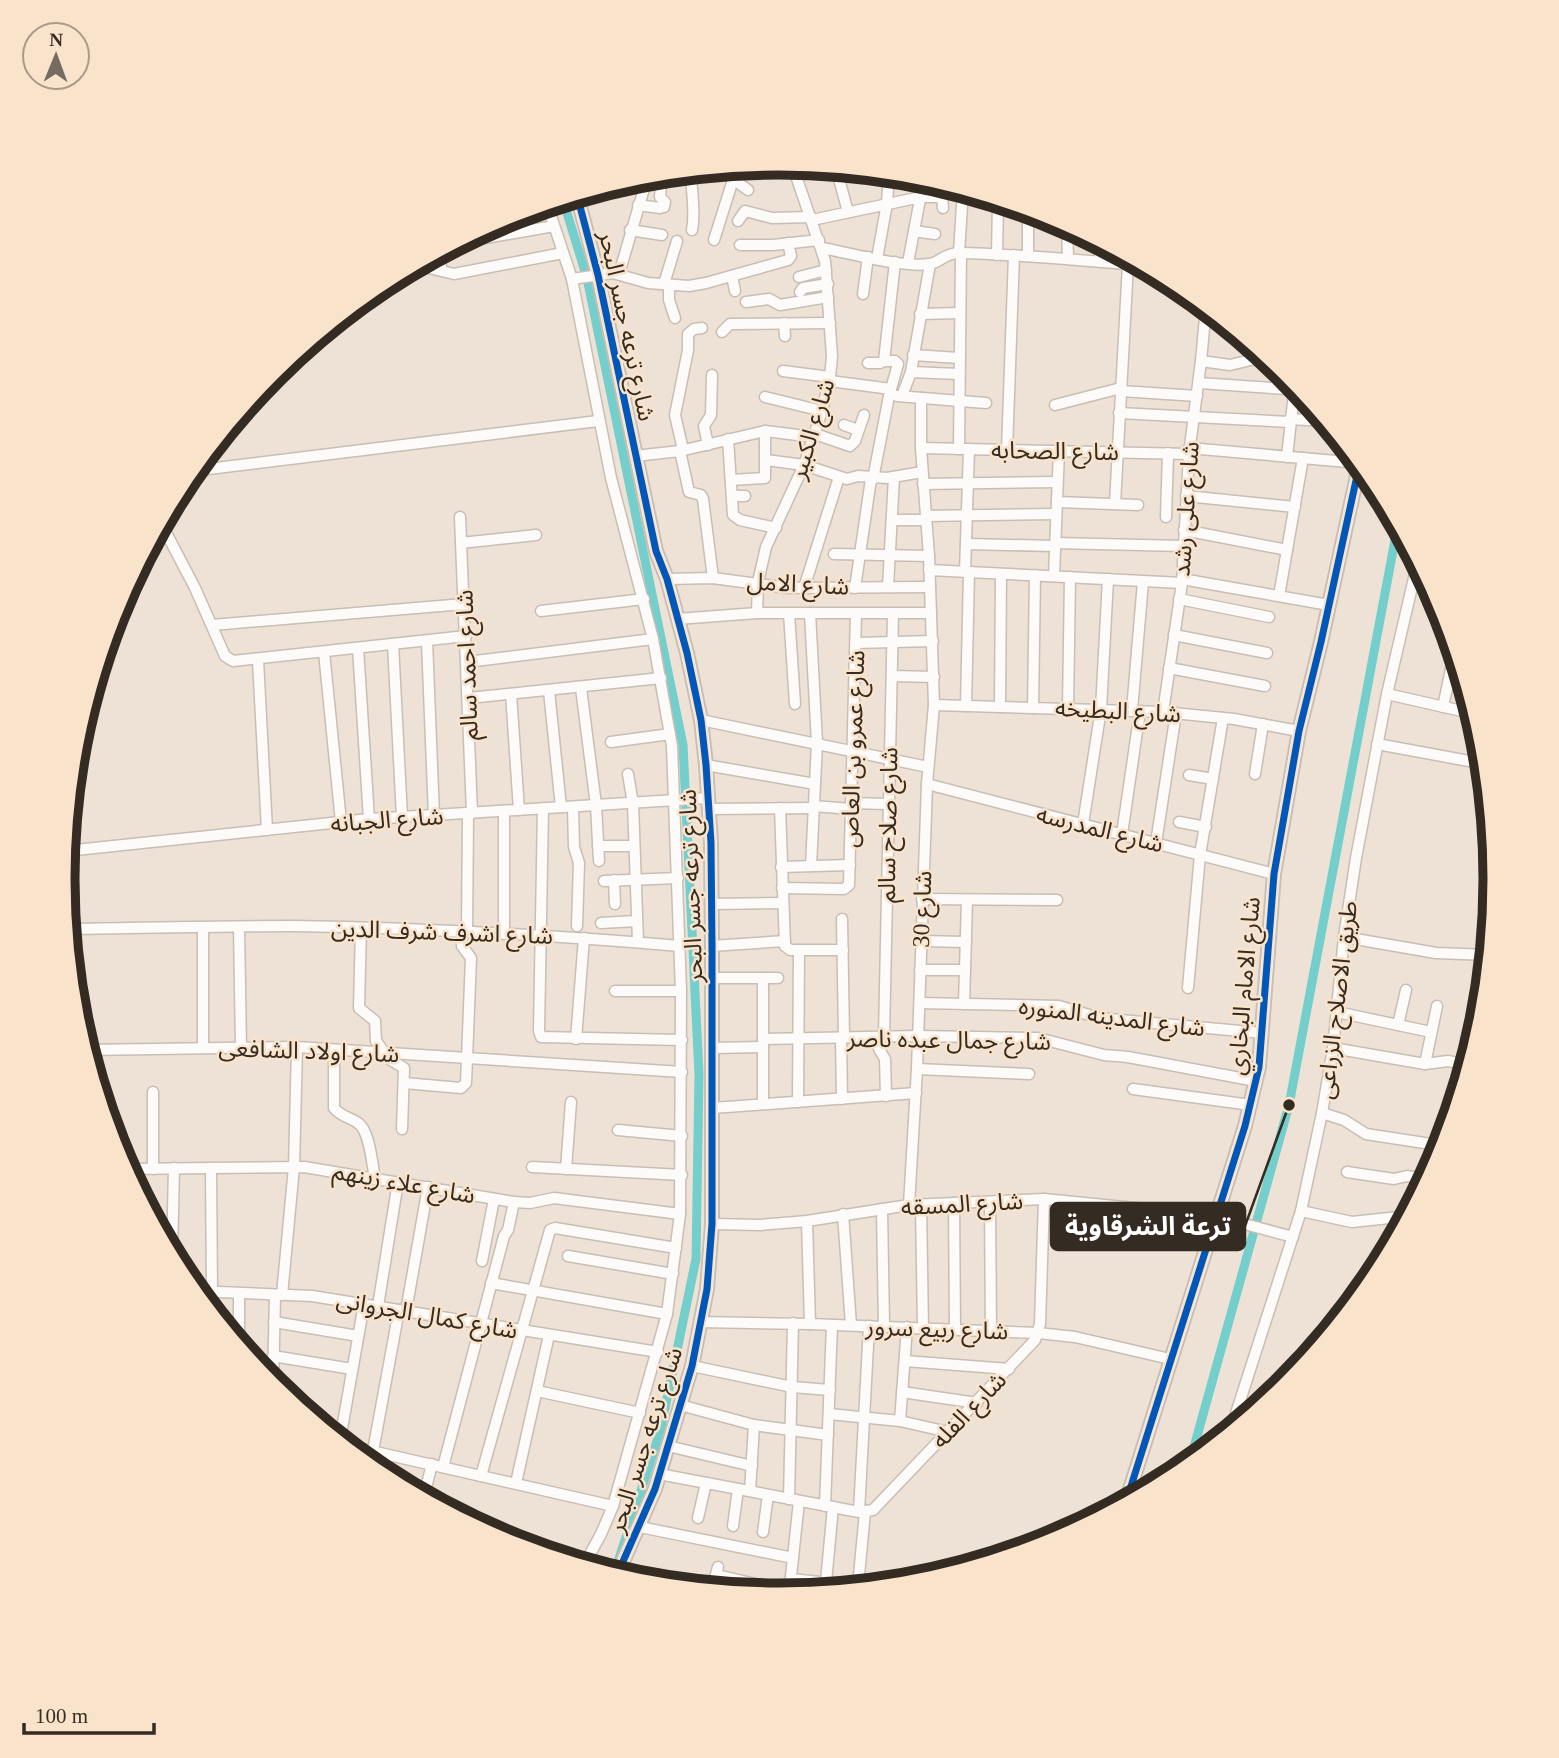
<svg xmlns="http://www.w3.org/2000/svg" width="1559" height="1758" font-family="'Times New Roman','Noto Sans Arabic',serif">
	<rect width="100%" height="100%" fill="#eee2d6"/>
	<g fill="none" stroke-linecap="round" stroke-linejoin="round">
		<g stroke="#73cecc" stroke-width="9">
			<path d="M563 200 587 278 683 745 699 1074 696 1259 660 1432 618 1562 610 1573"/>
			<path d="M1189 1465 1289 1105 1398 524"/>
		</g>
		<defs>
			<g id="minor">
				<path d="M836 168 848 212"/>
				<path d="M691 171C691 191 696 211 692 230"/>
				<path d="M794 171 816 166"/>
				<path d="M858 177 882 173"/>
				<path d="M733 179 748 190"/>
				<path d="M547 204 572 279 611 478 653 639 672 746 681 991 680 1214 667 1314 613 1506 601 1534 584 1565"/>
				<path d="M638 205 660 208 664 207 665 202 660 197 661 184"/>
				<path d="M1028 209V256"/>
				<path d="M812 220 921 197H942L943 208"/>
				<path d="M738 221 745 211 772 218 811 217"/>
				<path d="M1067 224 1068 258"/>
				<path d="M630 230 662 235"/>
				<path d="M914 231 935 234"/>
				<path d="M714 240 737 167"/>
				<path d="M457 243 554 226"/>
				<path d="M740 245H773L819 240"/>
				<path d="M822 248C849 253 903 268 929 264 940 263 944 253 959 253 1020 254 1081 261 1143 265"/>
				<path d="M438 253 442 271"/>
				<path d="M959 253 963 189"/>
				<path d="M997 255 998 200"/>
				<path d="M877 259 887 203 889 173"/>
				<path d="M1100 262V242"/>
				<path d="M908 263 924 178"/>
				<path d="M403 272 429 268 454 274 563 253"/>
				<path d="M619 274 648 175"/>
				<path d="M732 276 735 291"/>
				<path d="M799 277 826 270"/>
				<path d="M572 279 613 273 648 283 689 286 706 283 788 260 791 256 788 243"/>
				<path d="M664 284 677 241"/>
				<path d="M669 285V300L675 318"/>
				<path d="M800 292 803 288 828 284"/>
				<path d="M863 294 868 257"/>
				<path d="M746 302 769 299 780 305 828 297"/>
				<path d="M920 314 960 313"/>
				<path d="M784 323 785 336"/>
				<path d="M722 332 730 324 830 323"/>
				<path d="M913 355 959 358"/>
				<path d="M1250 359 1251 343"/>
				<path d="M1201 361 1230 365 1267 356"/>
				<path d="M868 363H880L884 361 895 262"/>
				<path d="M783 371 830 377"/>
				<path d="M911 372 959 374"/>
				<path d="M830 381 891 389"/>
				<path d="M1199 383 1300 390"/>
				<path d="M1121 391 1197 396"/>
				<path d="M897 396 986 403"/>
				<path d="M902 396 911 372 930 264"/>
				<path d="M765 397 822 411"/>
				<path d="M1055 405 1121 388"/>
				<path d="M1119 413 1289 422"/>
				<path d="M1290 419 1326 421"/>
				<path d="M844 425 858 430"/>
				<path d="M815 434 850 446 855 441 864 415"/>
				<path d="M728 439 733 515 740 520 776 528"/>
				<path d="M708 445 704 426 711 415 712 375"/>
				<path d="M921 448 1189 454"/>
				<path d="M1189 448 1359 463"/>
				<path d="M959 449 961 253"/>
				<path d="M683 450 675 415 688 350V334L694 329 702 328"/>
				<path d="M1007 450 1014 255"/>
				<path d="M680 451 689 492 701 495 703 499 713 578"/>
				<path d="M635 456 680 451 765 431 814 437"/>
				<path d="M1287 457 1295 384"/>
				<path d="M766 460 804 465 847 479 858 476 887 478 922 472"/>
				<path d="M192 471 598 421"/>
				<path d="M873 479 889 396 898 364 895 361H884"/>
				<path d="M731 480 765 478V431"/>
				<path d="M923 484 1057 482"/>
				<path d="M732 496H745"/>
				<path d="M1186 496 1295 507"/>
				<path d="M1057 502 1138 505"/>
				<path d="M1115 504 1128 264"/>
				<path d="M926 516 1056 514"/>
				<path d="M460 517 472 813"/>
				<path d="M1166 517 1168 453"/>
				<path d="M892 520H926"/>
				<path d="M161 523 195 588 225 656 233 661 466 636"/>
				<path d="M1184 530 1287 550"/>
				<path d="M461 543 536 535"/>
				<path d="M1055 543 1183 546"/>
				<path d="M966 544 1055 546"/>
				<path d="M834 554 929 556"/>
				<path d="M929 570 1182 583"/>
				<path d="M965 572 969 449"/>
				<path d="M1054 576 1059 451"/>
				<path d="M667 579 713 578 787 588 930 587"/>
				<path d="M1182 579 1329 605"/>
				<path d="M888 587 894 477"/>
				<path d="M804 588 839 477"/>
				<path d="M855 588 871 479"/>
				<path d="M1279 596 1303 458"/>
				<path d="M1179 599 1269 617"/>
				<path d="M541 611 644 599"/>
				<path d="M757 613 758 582 766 547 804 465 822 411 830 377 832 356 825 261 792 164"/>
				<path d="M789 613 795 704"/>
				<path d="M810 613 817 743 811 866"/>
				<path d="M677 619 757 613H931"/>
				<path d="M212 625 464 604"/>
				<path d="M1174 635 1267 653"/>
				<path d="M427 641 434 816"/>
				<path d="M856 643 933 641"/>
				<path d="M393 644 402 817"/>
				<path d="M358 648 369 819"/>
				<path d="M324 652 341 822"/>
				<path d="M258 660 267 830"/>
				<path d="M467 662 653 639"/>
				<path d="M1169 668 1265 686"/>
				<path d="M892 676 934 677"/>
				<path d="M581 688 596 805 599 861"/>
				<path d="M549 691 561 807"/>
				<path d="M511 694 519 810"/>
				<path d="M1387 694 1475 714"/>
				<path d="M469 698 661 678"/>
				<path d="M934 705 1163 712 1234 719 1299 731"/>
				<path d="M966 706 969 572"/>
				<path d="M1000 707 1001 574"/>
				<path d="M1443 707 1455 650"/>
				<path d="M1033 708 1035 575"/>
				<path d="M1068 709 1070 577"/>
				<path d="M1132 710 1143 582"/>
				<path d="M1163 712 1182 583 1189 454 1201 361 1206 307"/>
				<path d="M701 720 928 767"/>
				<path d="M611 742 670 734"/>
				<path d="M1377 744 1485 764"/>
				<path d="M706 765 815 784"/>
				<path d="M628 774 633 804 638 942"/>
				<path d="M1255 774 1263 724"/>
				<path d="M1189 775 1213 779"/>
				<path d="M927 784 1274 874"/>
				<path d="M851 803 888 804"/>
				<path d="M814 806 851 809"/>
				<path d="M573 807 574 847 579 863 577 926"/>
				<path d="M543 808 539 1031 541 1037 682 1040"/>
				<path d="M780 808 785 946 790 950H843"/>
				<path d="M709 809 814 808"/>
				<path d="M1179 822 1206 827"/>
				<path d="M1083 824 1101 709 1108 579"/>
				<path d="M1122 834 1140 711"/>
				<path d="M1156 843 1176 713"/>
				<path d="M598 846H634"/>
				<path d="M66 851 369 819 708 798"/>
				<path d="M781 867 850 865"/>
				<path d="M614 880 615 904"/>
				<path d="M604 881 678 878"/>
				<path d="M782 888 844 889 849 885 856 613"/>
				<path d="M922 899 1057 900"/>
				<path d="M711 904 783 903"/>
				<path d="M842 919 844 1037"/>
				<path d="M601 923 637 921"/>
				<path d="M239 927 241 1048"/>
				<path d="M361 928 359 1008 375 1021 376 1041 389 1059 404 1068 402 1129"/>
				<path d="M68 929C142 928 217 926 292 926 421 928 551 935 680 946"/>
				<path d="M467 933 468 814"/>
				<path d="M504 934V811"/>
				<path d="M1490 935H1491"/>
				<path d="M1344 937 1436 953 1489 955"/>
				<path d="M921 941 966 942"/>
				<path d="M712 946 785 941"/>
				<path d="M920 970H965"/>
				<path d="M713 978H778"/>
				<path d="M1188 988 1200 855 1223 718"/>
				<path d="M615 991H681"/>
				<path d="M920 1003 1059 1006 1099 1018 1262 1033"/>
				<path d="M964 1004 967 900"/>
				<path d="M1337 1012 1431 1032"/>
				<path d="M1398 1025 1406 990"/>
				<path d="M884 1036 893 614"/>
				<path d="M841 1037 842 1099"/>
				<path d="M879 1037V1049L885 1059 886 1096"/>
				<path d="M576 1039 584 938"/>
				<path d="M763 1039 918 1036 1038 1038 1104 1055 1128 1057 1256 1081"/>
				<path d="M203 1048V928"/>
				<path d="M713 1048 763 1047"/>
				<path d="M1333 1048 1425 1064 1448 1061 1468 1065"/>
				<path d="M86 1050 297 1047 682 1072"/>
				<path d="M96 1050 97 1086"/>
				<path d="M334 1059V1108C341 1117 350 1117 358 1123 370 1131 372 1165 375 1178"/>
				<path d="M1425 1064 1437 1006"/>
				<path d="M917 1069 1029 1074"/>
				<path d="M404 1083 461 1088 466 1083 471 958 462 946 461 933"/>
				<path d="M1133 1089 1251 1105"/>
				<path d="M153 1092V1169"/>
				<path d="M1460 1092 1464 1064"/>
				<path d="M798 1102 799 950"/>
				<path d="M763 1104V978"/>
				<path d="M713 1108 916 1093"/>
				<path d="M1322 1113 1344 1120 1366 1134 1444 1146"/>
				<path d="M618 1130 682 1136"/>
				<path d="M532 1167 682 1175"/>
				<path d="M126 1169 304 1167 514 1202 530 1203 554 1198 680 1214"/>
				<path d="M211 1169 212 1292"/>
				<path d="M566 1169 571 1102"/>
				<path d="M1347 1172 1394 1179 1407 1176 1424 1179 1425 1184"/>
				<path d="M990 1202 991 1331"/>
				<path d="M954 1203 955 1329"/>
				<path d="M921 1204 923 1328"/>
				<path d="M909 1205 917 1069 927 784 934 705 929 556 921 448V398"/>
				<path d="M882 1209 884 1326"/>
				<path d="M1301 1211 1352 1222 1408 1216"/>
				<path d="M843 1214 851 1325"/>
				<path d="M807 1221 810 1324"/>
				<path d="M712 1224 760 1225 807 1221 909 1205 1044 1199 1215 1216 1293 1237"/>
				<path d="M172 1256 174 1168"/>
				<path d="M568 1256 673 1274"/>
				<path d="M482 1261 494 1199"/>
				<path d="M491 1283 667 1314"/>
				<path d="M195 1291 312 1296 658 1352"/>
				<path d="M282 1295 294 1167 297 1047"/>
				<path d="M378 1306 398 1182"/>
				<path d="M406 1311 428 1187"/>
				<path d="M274 1322 358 1336"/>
				<path d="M700 1322 810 1324 1038 1333 1075 1337 1170 1359"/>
				<path d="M239 1344V1293"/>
				<path d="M273 1356 352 1369"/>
				<path d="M905 1361 1009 1369"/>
				<path d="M692 1366 792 1387 830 1390"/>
				<path d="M273 1386 275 1295"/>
				<path d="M537 1391 640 1413"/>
				<path d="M902 1392 977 1403"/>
				<path d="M680 1405 754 1425 828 1435"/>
				<path d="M829 1414 900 1421 948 1432"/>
				<path d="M900 1421 907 1327"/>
				<path d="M1230 1432 1301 1211 1322 1113 1333 1048 1344 937 1356 858 1387 694 1418 561"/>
				<path d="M340 1440 364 1304"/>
				<path d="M345 1445 613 1506"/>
				<path d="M668 1446 752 1466"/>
				<path d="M373 1451 399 1310"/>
				<path d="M443 1467 504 1236 508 1230 514 1202"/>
				<path d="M659 1474 859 1512 873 1510 1035 1340 1040 1324 1044 1199"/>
				<path d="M481 1476 550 1230 555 1228 676 1248"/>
				<path d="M516 1483 549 1335"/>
				<path d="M750 1491 754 1425"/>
				<path d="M420 1495 427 1484 432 1464"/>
				<path d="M789 1499 793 1323"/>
				<path d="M825 1506 832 1325"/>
				<path d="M859 1512 869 1326"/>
				<path d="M698 1518 706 1483"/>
				<path d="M733 1526 738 1489"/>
				<path d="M640 1527 793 1558"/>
				<path d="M763 1532 768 1495"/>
				<path d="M716 1575 769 1587"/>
				<path d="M791 1579 868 1587"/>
				<path d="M826 1582 833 1507"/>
				<path d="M858 1586 865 1512"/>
				<path d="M712 1589 718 1567"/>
				<path d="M789 1595 799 1501"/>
			</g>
			<g id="tertiary">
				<path d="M577 195 598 275 656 551 667 579 687 653 701 720 706 765 711 843 712 946V1224L707 1289 692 1366 655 1489 617 1575"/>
				<path d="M1126 1502 1245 1126 1259 1067 1274 874 1299 731 1321 642 1360 462"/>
			</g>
		</defs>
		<use href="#minor" stroke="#c8beb4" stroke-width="13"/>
		<use href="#tertiary" stroke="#c8beb4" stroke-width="16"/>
		<use href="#minor" stroke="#fcfbf9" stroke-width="10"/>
		<use href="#tertiary" stroke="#fcfbf9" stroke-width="12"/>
		<defs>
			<g id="cycleway">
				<path d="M577 195 598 275 656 551 667 579 687 653 701 720 706 765 711 843 712 946V1224L707 1289 692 1366 655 1489 617 1575"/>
				<path d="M1126 1502 1245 1126 1259 1067 1274 874 1299 731 1321 642 1360 462"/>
			</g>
		</defs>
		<use href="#cycleway" stroke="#f9e3cb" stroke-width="11"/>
		<use href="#cycleway" stroke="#0057b8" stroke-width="7"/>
	</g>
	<g text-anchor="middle" stroke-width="5" stroke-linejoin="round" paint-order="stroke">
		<g font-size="24" fill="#342b22" stroke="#f9e3cb">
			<text transform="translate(627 326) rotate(78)" y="8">شارع ترعه جسر البحر</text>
			<text transform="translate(812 429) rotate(-73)" y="8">شارع الكبير</text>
			<text transform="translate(1055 451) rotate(1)" y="8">شارع الصحابه</text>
			<text transform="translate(1186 509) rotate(-86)" y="8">شارع على رشد</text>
			<text transform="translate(798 584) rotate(3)" y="8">شارع الامل</text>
			<text transform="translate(467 665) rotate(-92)" y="8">شارع احمد سالم</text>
			<text transform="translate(1118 711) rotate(3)" y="8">شارع البطيخه</text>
			<text transform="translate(853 749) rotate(-88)" y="8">شارع عمرو بن العاص</text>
			<text transform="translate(387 820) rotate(-4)" y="8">شارع الجبانه</text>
			<text transform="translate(888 825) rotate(-89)" y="8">شارع صلاح سالم</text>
			<text transform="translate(1100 829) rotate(14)" y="8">شارع المدرسه</text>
			<text transform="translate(691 886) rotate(-92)" y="8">شارع ترعه جسر البحر</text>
			<text transform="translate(922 909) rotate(-88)" y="8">شارع 30</text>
			<text transform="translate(442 932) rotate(2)" y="8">شارع اشرف شرف الدين</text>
			<text transform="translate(1244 986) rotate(-85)" y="8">شارع الامام البخاري</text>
			<text transform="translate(1337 1000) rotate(-83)" y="8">طريق الاصلاح الزراعى</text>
			<text transform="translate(1112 1017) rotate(7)" y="8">شارع المدينه المنوره</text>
			<text transform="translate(949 1040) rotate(1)" y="8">شارع جمال عبده ناصر</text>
			<text transform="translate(309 1051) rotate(2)" y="8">شارع اولاد الشافعى</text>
			<text transform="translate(404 1183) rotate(10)" y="8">شارع علاء زينهم</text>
			<text transform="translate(962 1204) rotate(-3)" y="8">شارع المسقه</text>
			<text transform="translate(427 1315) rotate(10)" y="8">شارع كمال الجروانى</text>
			<text transform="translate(937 1329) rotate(2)" y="8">شارع ربيع سرور</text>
			<text transform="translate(969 1410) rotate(-46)" y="8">شارع الفله</text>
			<text transform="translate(645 1440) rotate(-72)" y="8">شارع ترعه جسر البحر</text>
		</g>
	</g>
	<path d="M0 0H1559V1758H0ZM75 879a704 704 0 1 1 1408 0a704 704 0 1 1-1408 0Z" fill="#f9e3cb" fill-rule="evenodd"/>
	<path fill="none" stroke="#342b22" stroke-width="9" d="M75 879a704 704 0 1 1 1408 0a704 704 0 1 1-1408 0Z"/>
	<path fill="none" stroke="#342b22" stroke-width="2.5" d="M1289 1105L1245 1226"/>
	<circle fill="#342b22" stroke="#f9e3cb" stroke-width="2.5" cx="1289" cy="1105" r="7"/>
	<rect fill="#342b22" stroke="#342b22" stroke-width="2.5" x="1051" y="1203" width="194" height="47" rx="7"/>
	<g font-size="26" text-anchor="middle" font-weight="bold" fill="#fff">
		<text x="1148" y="1235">ترعة الشرقاوية</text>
	</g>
	<g transform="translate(56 56) rotate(1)"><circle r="33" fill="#f9e3cb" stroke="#aa9987" stroke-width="2"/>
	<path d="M0-5L12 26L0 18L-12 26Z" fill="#756b61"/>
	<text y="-10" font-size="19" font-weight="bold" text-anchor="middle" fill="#342b22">N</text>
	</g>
	<path d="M24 1723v10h130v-10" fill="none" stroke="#342b22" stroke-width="3.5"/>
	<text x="35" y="1723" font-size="21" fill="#342b22" stroke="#f9e3cb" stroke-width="5" paint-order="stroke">100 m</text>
</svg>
